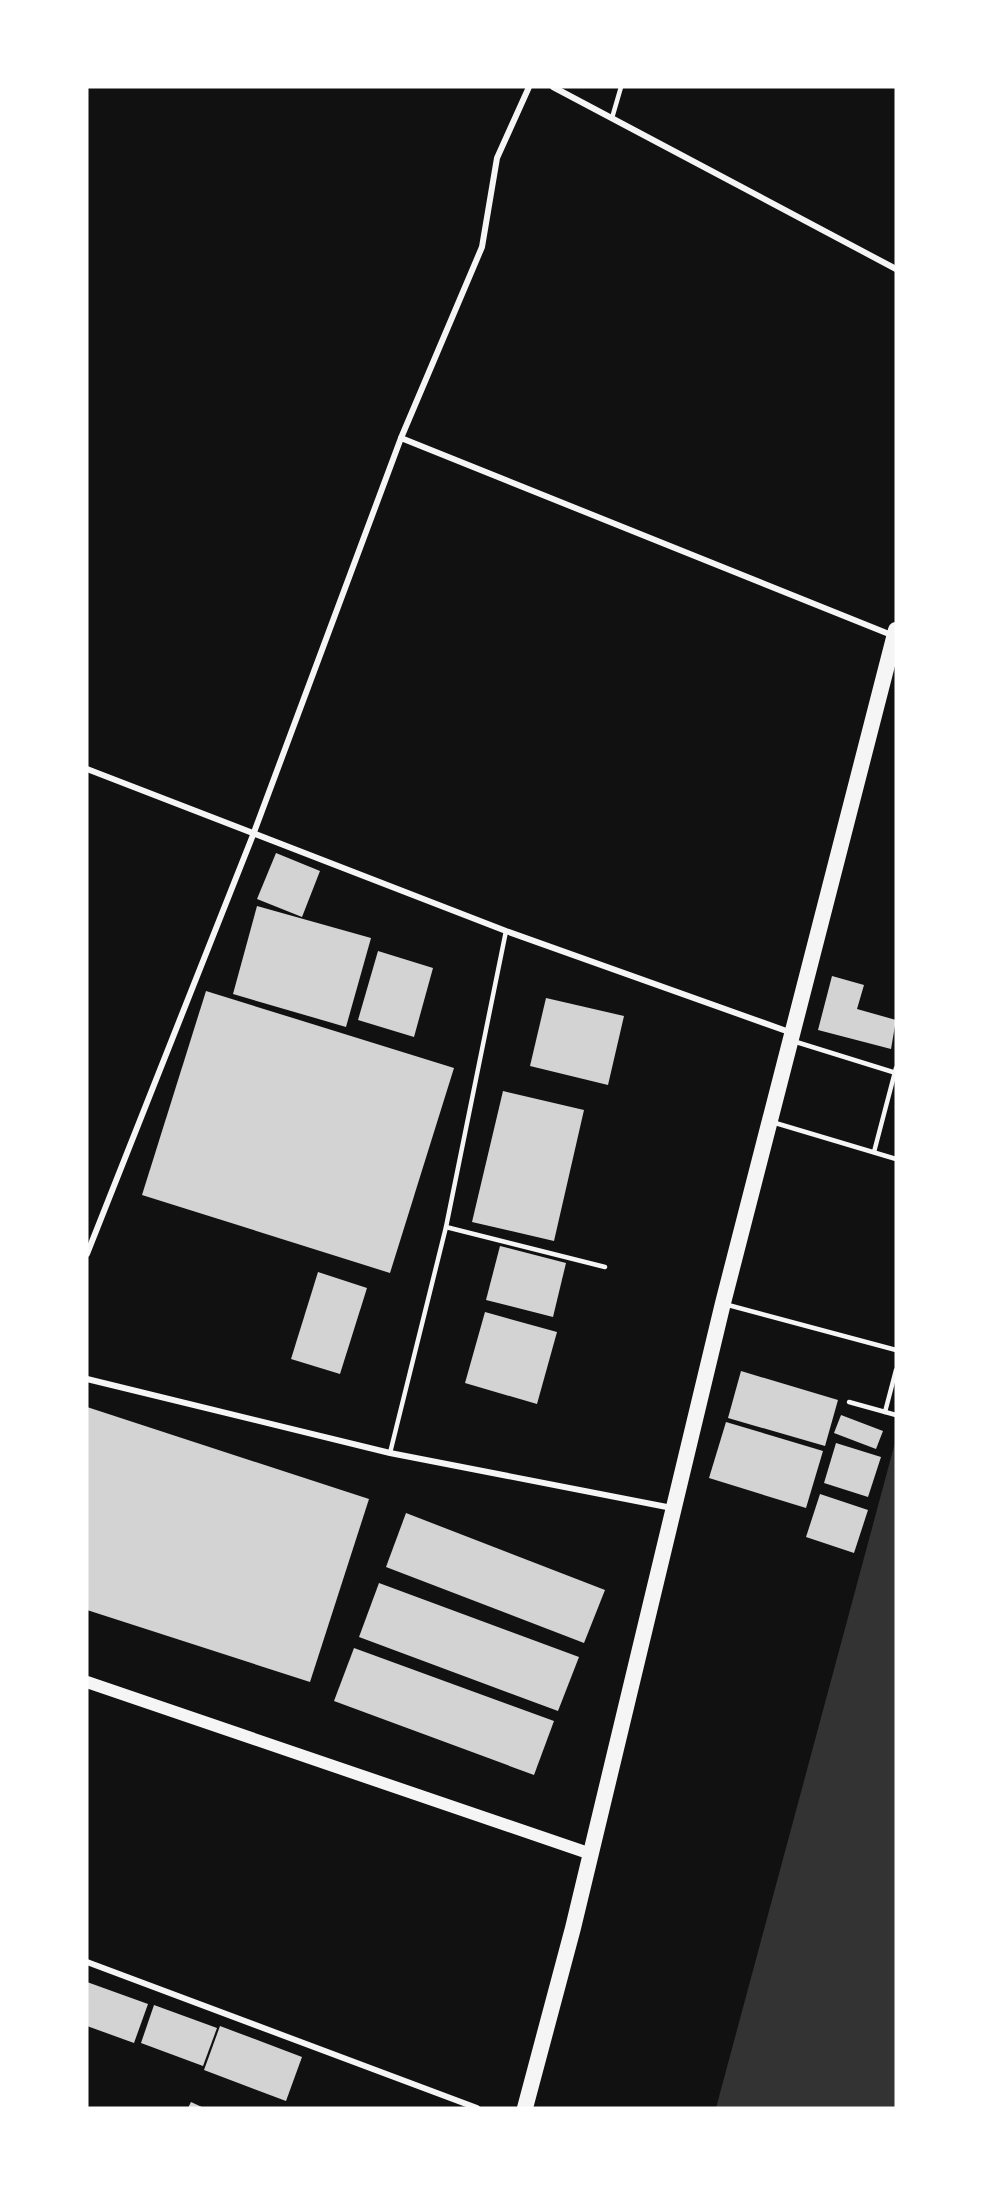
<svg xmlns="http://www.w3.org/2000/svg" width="983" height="2195" font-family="'Noto Sans',sans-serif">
	<rect width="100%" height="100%" fill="#111"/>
	<path fill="#333" d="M896 1439V2108H716Z"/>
	<g fill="#d3d3d3">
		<path d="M276 853 320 871 302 917 257 899Z"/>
		<path d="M257 906 371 938 346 1027 233 994Z"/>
		<path d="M378 951 433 968 414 1037 358 1020Z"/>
		<path d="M832 976 864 985 857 1009 896 1020 891 1049 818 1030Z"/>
		<path d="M206 991 454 1068 390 1273 142 1195Z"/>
		<path d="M546 998 624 1016 608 1085 530 1066Z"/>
		<path d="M503 1091 584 1110 554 1241 472 1222Z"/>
		<path d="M500 1246 566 1263 553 1317 486 1300Z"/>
		<path d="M318 1272 367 1288 340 1374 291 1359Z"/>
		<path d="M485 1312 557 1332 537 1404 465 1383Z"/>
		<path d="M741 1371 838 1400 825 1446 728 1418Z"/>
		<path d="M87 1407 369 1499 310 1682 87 1610Z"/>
		<path d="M841 1415 883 1431 876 1449 834 1433Z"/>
		<path d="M726 1422 823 1451 806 1508 709 1478Z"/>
		<path d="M836 1443 881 1457 868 1497 824 1483Z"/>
		<path d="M820 1494 868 1510 854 1553 806 1537Z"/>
		<path d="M406 1513 605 1590 584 1643 386 1567Z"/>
		<path d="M379 1583 579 1657 558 1711 359 1637Z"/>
		<path d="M354 1648 554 1721 534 1775 334 1701Z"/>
		<path d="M87 1982 148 2004 134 2043 87 2026Z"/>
		<path d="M154 2005 217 2028 203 2066 141 2043Z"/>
		<path d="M220 2026 302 2057 286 2101 204 2070Z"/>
		<path d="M191 2102 204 2108H188Z"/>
	</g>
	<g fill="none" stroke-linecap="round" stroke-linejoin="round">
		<g stroke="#f5f5f5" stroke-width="4.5">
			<path d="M612 118 621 87"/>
			<path d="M793 1041 896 1073"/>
			<path d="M772 1122 896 1159"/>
			<path d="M874 1152 896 1068"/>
			<path d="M446 1227 605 1267"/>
			<path d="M728 1305 896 1350"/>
			<path d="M849 1402 896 1415"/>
			<path d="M885 1412 896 1370"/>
			<path d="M390 1453 446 1227 506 931"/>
		</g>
		<g stroke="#f5f5f5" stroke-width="6">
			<path d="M553 87 896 269"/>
			<path d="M401 438 894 636"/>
			<path d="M87 769 506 931 792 1033"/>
			<path d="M87 1254 253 835 401 438 482 247 497 158 529 87"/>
			<path d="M87 1379 390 1453 672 1508"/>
			<path d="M87 1962 477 2108"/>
		</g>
		<path stroke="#f5f5f5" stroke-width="12" d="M87 1682 591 1854"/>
		<path stroke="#f5f5f5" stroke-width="16" d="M525 2108 573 1928 723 1303 896 630"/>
	</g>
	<rect width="983" height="2195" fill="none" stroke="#ffffff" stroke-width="177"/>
</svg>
